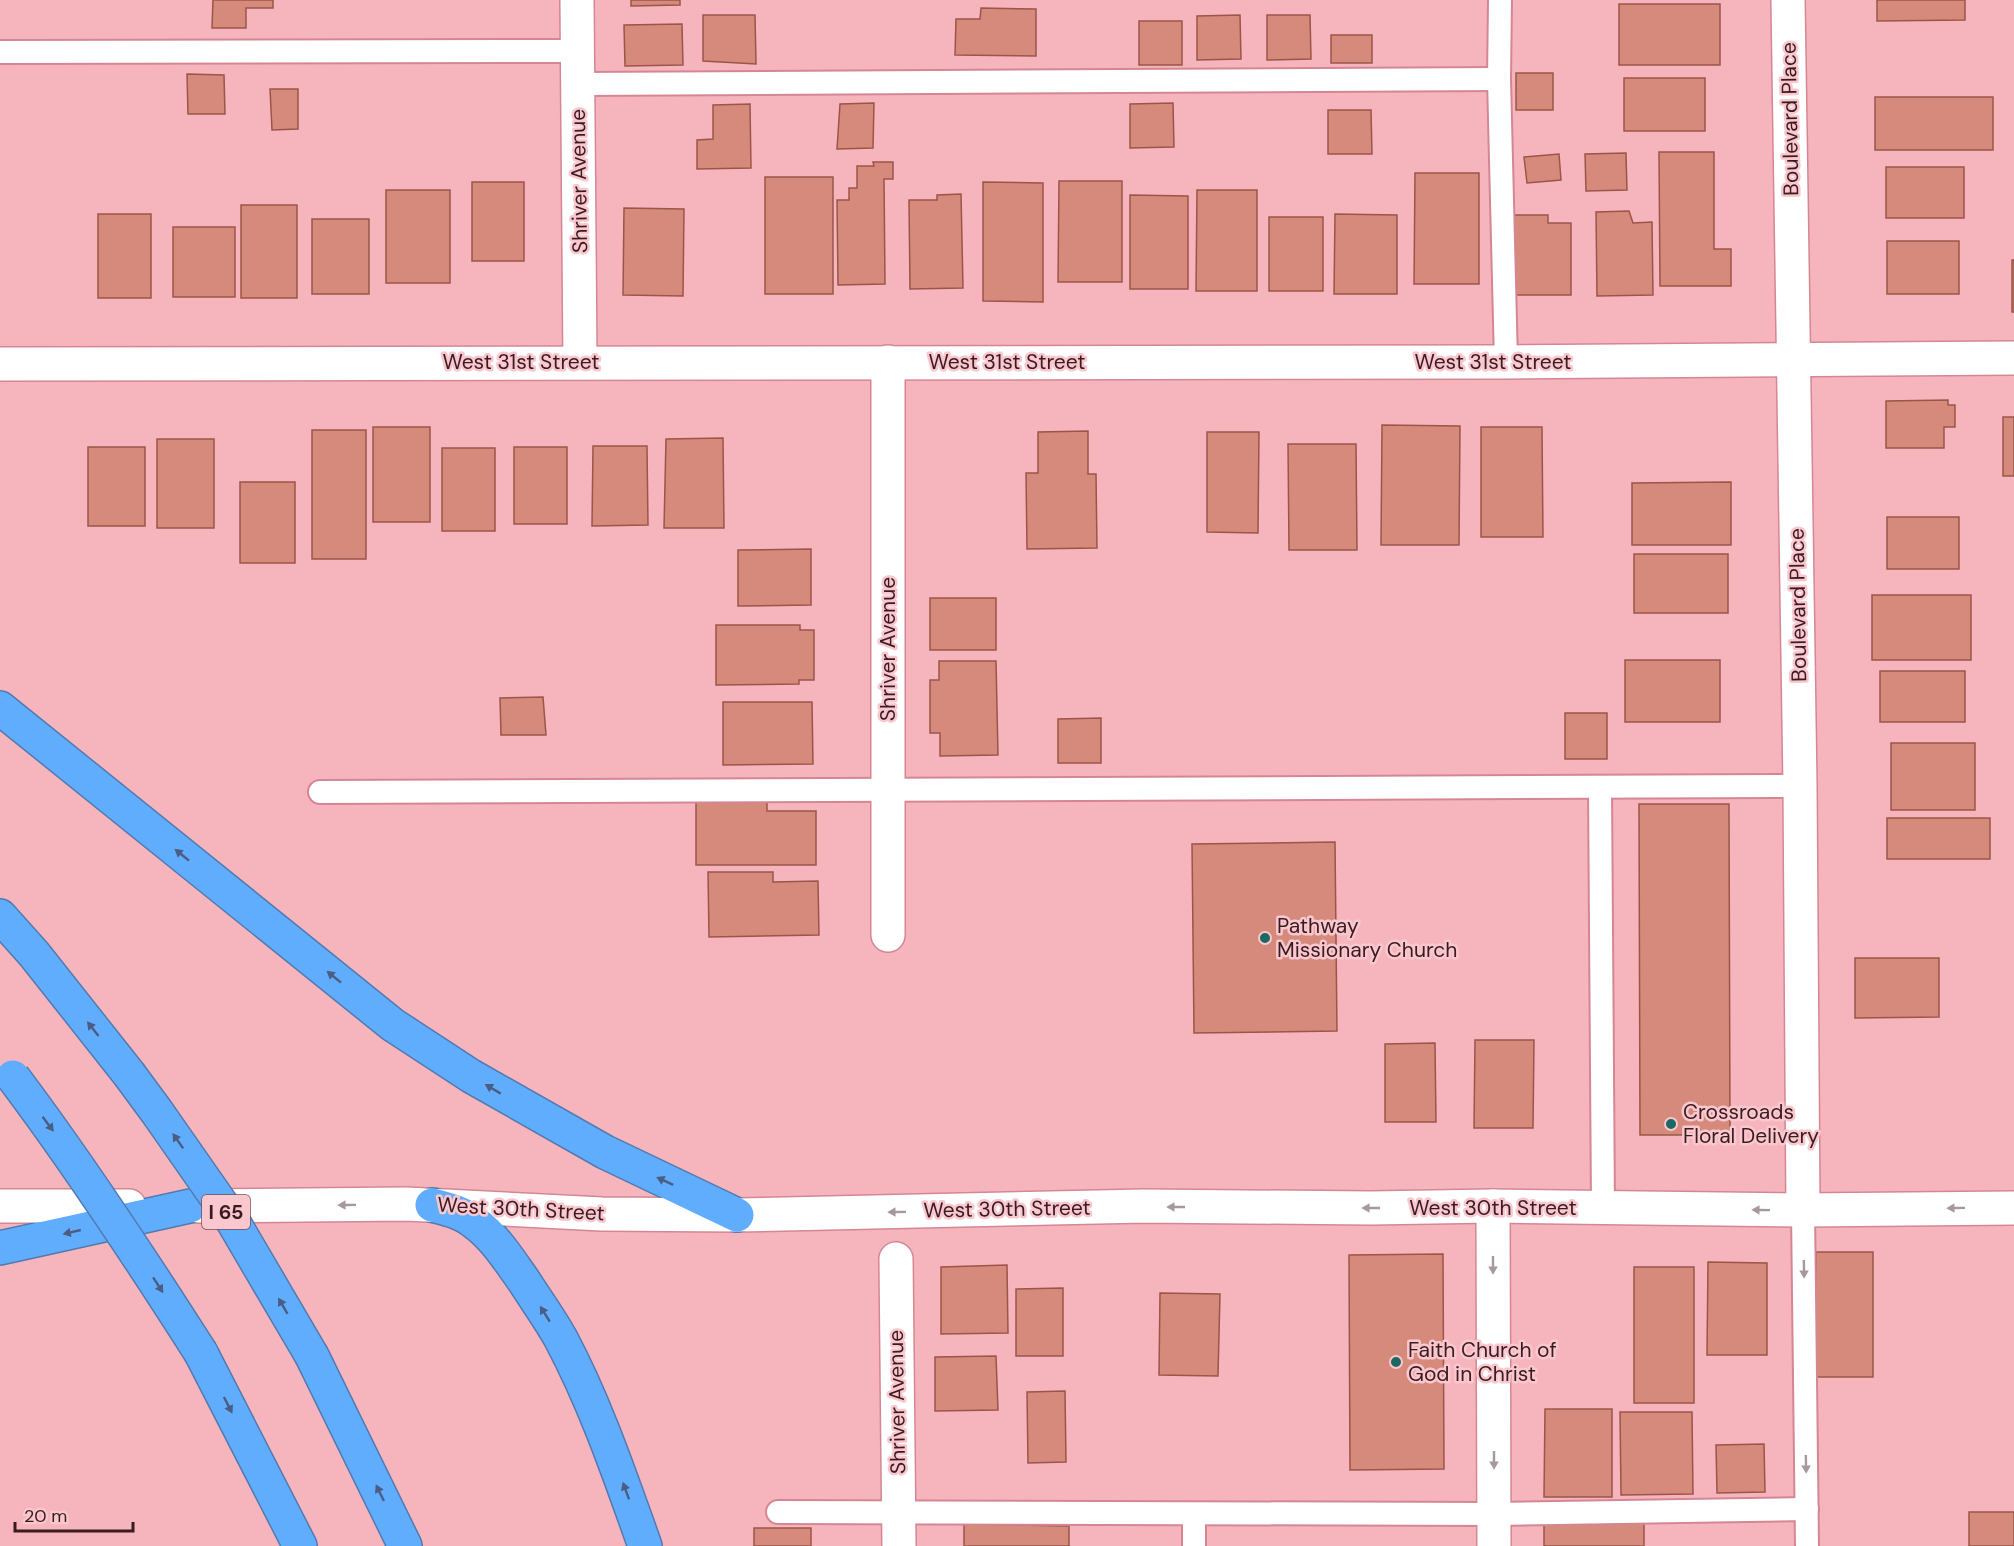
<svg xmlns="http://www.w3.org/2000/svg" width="2014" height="1546" font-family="'DM Sans',sans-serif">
	<rect width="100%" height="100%" fill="#f6b5bd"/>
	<g fill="#d58a7c" stroke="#9b5549" stroke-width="1.5">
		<path d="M213 0H273V8H246V28H212Z"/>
		<path d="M631 0H680V5L631 6Z"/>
		<path d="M1877 0H1965V20L1877 21Z"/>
		<rect x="1619" y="4" width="101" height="61"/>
		<path d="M981 8 1036 9V56L955 55 956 19H980Z"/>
		<path d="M703 15H755L756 64 703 61Z"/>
		<path d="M1240 15 1241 59 1197 60V16Z"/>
		<path d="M1267 15H1310L1311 59 1267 60Z"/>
		<rect x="1139" y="21" width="43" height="44"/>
		<path d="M682 24 683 65 625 66 624 25Z"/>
		<rect x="1331" y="35" width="41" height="28"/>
		<rect x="1516" y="73" width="37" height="37"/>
		<path d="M187 74 224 75 225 114H188Z"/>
		<rect x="1624" y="78" width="81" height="53"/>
		<path d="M270 89H298V129L272 130Z"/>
		<rect x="1875" y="97" width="118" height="53"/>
		<path d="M874 103 873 148 837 149 840 104Z"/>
		<path d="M1173 103 1174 147 1130 148V104Z"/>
		<path d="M750 104 751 168 697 169V140L713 139V105Z"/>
		<path d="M1328 110H1371L1372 154H1328Z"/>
		<path d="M1659 152H1714V249H1731V286H1660Z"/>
		<path d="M1626 153 1627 190 1586 191 1585 154Z"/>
		<path d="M1559 154 1561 180 1527 183 1524 157Z"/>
		<path d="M873 162H893V179H884L885 284 838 285 837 200H849V188H857V166H874Z"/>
		<rect x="1886" y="167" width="78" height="51"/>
		<path d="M1415 173H1479V284H1414Z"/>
		<rect x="765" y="177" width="68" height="117"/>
		<path d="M1059 181H1122V282H1058Z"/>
		<rect x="472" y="182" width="52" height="79"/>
		<path d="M983 182 1043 183V302L983 301Z"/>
		<rect x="386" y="190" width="64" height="93"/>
		<path d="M1197 190H1257V291H1196Z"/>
		<path d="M961 194 963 288 910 289 909 200H937V195Z"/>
		<path d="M1130 195 1188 196V289H1130Z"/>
		<rect x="241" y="205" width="56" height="93"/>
		<path d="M624 208 684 209 683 296 623 295Z"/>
		<path d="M1629 211 1633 223 1652 222 1653 295 1597 296 1596 212Z"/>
		<rect x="98" y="214" width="53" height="84"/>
		<path d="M1335 214 1397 215V294H1334Z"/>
		<path d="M1511 215H1548V223H1571V295H1511Z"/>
		<rect x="1269" y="217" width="54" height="74"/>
		<rect x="312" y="219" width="57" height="75"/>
		<rect x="173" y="227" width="62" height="70"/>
		<rect x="1887" y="241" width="72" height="53"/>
		<rect x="2012" y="260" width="2" height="52"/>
		<path d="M1948 400V405H1955V427H1944V448H1886V401Z"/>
		<rect x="2003" y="417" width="11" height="59"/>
		<path d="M1382 425 1460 426 1459 545H1381Z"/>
		<rect x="373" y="427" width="57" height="95"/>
		<path d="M1481 427H1542L1543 537H1481Z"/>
		<rect x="312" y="430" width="54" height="129"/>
		<path d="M1088 431V474H1096L1097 548 1027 549 1026 473H1038V432Z"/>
		<path d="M1207 432H1259L1258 533 1207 532Z"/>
		<path d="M723 438 724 528H664L666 439Z"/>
		<rect x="157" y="439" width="57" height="89"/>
		<path d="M1288 444H1356L1357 550H1289Z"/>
		<path d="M593 446H647L648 525 592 526Z"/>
		<rect x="88" y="447" width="57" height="79"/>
		<rect x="514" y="447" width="53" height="77"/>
		<rect x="442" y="448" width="53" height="83"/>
		<rect x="240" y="482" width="55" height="81"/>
		<path d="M1731 482V545H1632V483Z"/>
		<rect x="1887" y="517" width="72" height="52"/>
		<path d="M811 549V605L738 606V550Z"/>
		<rect x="1634" y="554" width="94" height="59"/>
		<rect x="1872" y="595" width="99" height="65"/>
		<rect x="930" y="598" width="66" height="52"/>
		<path d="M716 625H800V630H814V680H799V684L716 685Z"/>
		<rect x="1625" y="660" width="95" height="62"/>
		<path d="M939 661H996L998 755 940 756V733H930V680H939Z"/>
		<rect x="1880" y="671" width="85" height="51"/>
		<path d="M543 697 546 735H501L500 698Z"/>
		<path d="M723 702H812L813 764 723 765Z"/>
		<rect x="1565" y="713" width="42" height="46"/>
		<path d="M1101 718V763H1058V719Z"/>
		<rect x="1891" y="743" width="84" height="67"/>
		<path d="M696 800H767V811H816V865H696Z"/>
		<path d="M1639 804H1729L1730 1135H1640Z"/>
		<rect x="1887" y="818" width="103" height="41"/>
		<path d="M1335 842 1337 1031 1194 1033 1192 844Z"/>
		<path d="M708 872H773V882L818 881 819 935 709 937Z"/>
		<path d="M1855 958H1939V1017L1855 1018Z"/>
		<path d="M1475 1040H1534L1533 1128H1474Z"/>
		<path d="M1435 1043 1436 1122H1385V1044Z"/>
		<rect x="1816" y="1252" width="57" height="125"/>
		<path d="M1443 1254 1444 1469 1350 1470 1349 1255Z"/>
		<path d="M1708 1262 1767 1263V1355H1707Z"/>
		<path d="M1007 1265 1008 1333 941 1334V1267Z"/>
		<rect x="1634" y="1267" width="60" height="136"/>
		<path d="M1063 1288V1356H1016V1289Z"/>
		<path d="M1160 1293 1220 1294 1218 1376 1159 1375Z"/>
		<path d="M996 1356 998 1410 935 1411V1357Z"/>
		<path d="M1065 1391 1066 1462 1028 1463 1027 1392Z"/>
		<path d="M1545 1409H1612V1497H1544Z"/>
		<path d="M1620 1412H1692L1693 1494 1621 1495Z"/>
		<path d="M1764 1444 1765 1492 1717 1493 1716 1445Z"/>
		<rect x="1969" y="1512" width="45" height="34"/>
		<path d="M1644 1522V1546H1544V1523Z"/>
		<path d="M964 1524 1069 1526V1546H964Z"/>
		<rect x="754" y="1528" width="57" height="18"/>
	</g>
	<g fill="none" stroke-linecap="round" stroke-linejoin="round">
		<defs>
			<g id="lane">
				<path d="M1500 0 1499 79 1506 362"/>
				<path d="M0 52 578 51"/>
				<path d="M578 84 1499 79"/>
				<path d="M1600 788 1603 1208"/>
				<path d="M320 792 1800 786"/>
				<path d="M1803 1210 1807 1546"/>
				<path d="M778 1512 1494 1514 1807 1509"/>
				<path d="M1194 1514V1546"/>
			</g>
			<g id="street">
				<path d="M577 0 580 362"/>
				<path d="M0 364 1506 362 2014 358"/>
				<path d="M888 935V362"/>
				<path d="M896 1259 899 1546"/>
			</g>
			<g id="secondary">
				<path d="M1788 0 1800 786 1803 1210"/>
				<path d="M0 1206H129"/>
				<path d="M198 1206 406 1204 602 1214 737 1215 1144 1206 1371 1208 1493 1206 1803 1210 2014 1208"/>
				<path d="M1493 1206 1494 1546"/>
			</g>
			<g id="highway">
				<path d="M0 708 393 1025 471 1076 605 1152 737 1215"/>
				<path d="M0 916 34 954 129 1074"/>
				<path d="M432 1205C447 1209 462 1212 474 1222 495 1237 509 1260 524 1281 536 1300 550 1319 561 1339 596 1405 620 1476 645 1546"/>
				<path d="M0 1248 190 1206"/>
				<path d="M201 1353 300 1546"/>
				<path d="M312 1356 405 1546"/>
			</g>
		</defs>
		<use href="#lane" stroke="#d48792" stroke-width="26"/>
		<use href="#street" stroke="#d48792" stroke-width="36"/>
		<use href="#secondary" stroke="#d48792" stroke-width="36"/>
		<use href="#highway" stroke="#537ab0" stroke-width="36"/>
		<use href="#lane" stroke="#fff" stroke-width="22"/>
		<use href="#street" stroke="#fff" stroke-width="33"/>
		<use href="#secondary" stroke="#fff" stroke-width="33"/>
		<use href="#highway" stroke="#61adfd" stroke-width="33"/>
		<defs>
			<g id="highway-bridge">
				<path d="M129 1074 157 1112 231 1218 312 1356"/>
				<path d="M13 1077C80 1166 141 1259 201 1353"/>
			</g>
		</defs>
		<use href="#highway-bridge" stroke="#537ab0" stroke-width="36" stroke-linecap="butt"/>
		<use href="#highway-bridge" stroke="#61adfd" stroke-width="33"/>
	</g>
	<defs><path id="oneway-solid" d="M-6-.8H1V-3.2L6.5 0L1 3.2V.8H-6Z" transform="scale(1.5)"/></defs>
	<g fill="#4b5d83">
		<use href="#oneway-solid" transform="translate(182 855) rotate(-141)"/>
		<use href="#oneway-solid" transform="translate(334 977) rotate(-141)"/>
		<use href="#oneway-solid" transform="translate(93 1029) rotate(-128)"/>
		<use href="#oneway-solid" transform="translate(493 1089) rotate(-149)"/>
		<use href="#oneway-solid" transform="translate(48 1124) rotate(53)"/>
		<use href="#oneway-solid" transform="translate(178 1141) rotate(-125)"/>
		<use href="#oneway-solid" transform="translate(665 1181) rotate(-155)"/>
		<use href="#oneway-solid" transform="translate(72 1232) rotate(167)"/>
		<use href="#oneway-solid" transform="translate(158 1285) rotate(57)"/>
		<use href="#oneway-solid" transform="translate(283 1306) rotate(-120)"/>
		<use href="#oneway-solid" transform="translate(545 1314) rotate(-122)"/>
		<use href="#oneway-solid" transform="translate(228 1405) rotate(63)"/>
		<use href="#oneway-solid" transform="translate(626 1491) rotate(-110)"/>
		<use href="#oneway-solid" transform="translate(380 1493) rotate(-116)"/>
	</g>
	<g fill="#a6989b">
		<use href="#oneway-solid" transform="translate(347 1205) rotate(179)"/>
		<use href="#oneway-solid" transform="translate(1176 1207) rotate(-180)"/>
		<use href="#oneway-solid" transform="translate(1371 1208) rotate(180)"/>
		<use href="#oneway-solid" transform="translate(1956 1208) rotate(179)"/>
		<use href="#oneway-solid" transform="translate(1761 1210) rotate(-179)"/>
		<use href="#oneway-solid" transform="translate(897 1212) rotate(179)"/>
		<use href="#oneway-solid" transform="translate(1493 1265) rotate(90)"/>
		<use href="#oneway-solid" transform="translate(1804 1269) rotate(89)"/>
		<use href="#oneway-solid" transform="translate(1494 1460) rotate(90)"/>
		<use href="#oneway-solid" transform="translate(1806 1464) rotate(89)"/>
	</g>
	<g fill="#1b6864" stroke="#f9c7cd" stroke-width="2">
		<circle cx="1265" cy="938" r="6"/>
		<circle cx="1671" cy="1124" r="6"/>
		<circle cx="1396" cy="1362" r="6"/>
	</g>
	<g text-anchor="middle" stroke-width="5" stroke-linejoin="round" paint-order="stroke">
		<rect fill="#f9c7cd" stroke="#734f54" stroke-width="1.5" x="202" y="1195" width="48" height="34" rx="4.5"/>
		<g font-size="20" font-weight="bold" fill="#391b20">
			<text x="226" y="1219">I 65</text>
		</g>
		<g font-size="21" fill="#391b20" stroke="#f9c7cd">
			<text transform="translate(1790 119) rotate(-91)" y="7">Boulevard Place</text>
			<text transform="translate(579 181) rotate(-91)" y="7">Shriver Avenue</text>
			<text x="521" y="369">West 31st Street</text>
			<text x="1007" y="369">West 31st Street</text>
			<text x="1493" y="369">West 31st Street</text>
			<text transform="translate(1798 605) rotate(-91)" y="7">Boulevard Place</text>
			<text transform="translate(888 649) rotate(-90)" y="7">Shriver Avenue</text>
			<text x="1493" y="1215">West 30th Street</text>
			<text transform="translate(521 1209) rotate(3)" y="7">West 30th Street</text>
			<text transform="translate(1007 1209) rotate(-1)" y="7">West 30th Street</text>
			<text transform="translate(897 1402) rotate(-91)" y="7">Shriver Avenue</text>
		</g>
		<g font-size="21" fill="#391b20" stroke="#f9c7cd" text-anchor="start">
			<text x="1277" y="933">Pathway<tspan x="1277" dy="24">Missionary Church</tspan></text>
			<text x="1683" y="1119">Crossroads<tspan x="1683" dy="24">Floral Delivery</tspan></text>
			<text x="1408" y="1357">Faith Church of<tspan x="1408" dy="24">God in Christ</tspan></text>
		</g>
	</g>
	<path d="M15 1522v9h118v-9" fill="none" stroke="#391b20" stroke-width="3"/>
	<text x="24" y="1522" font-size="18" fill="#391b20" stroke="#f9c7cd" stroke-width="4.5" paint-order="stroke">20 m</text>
</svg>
